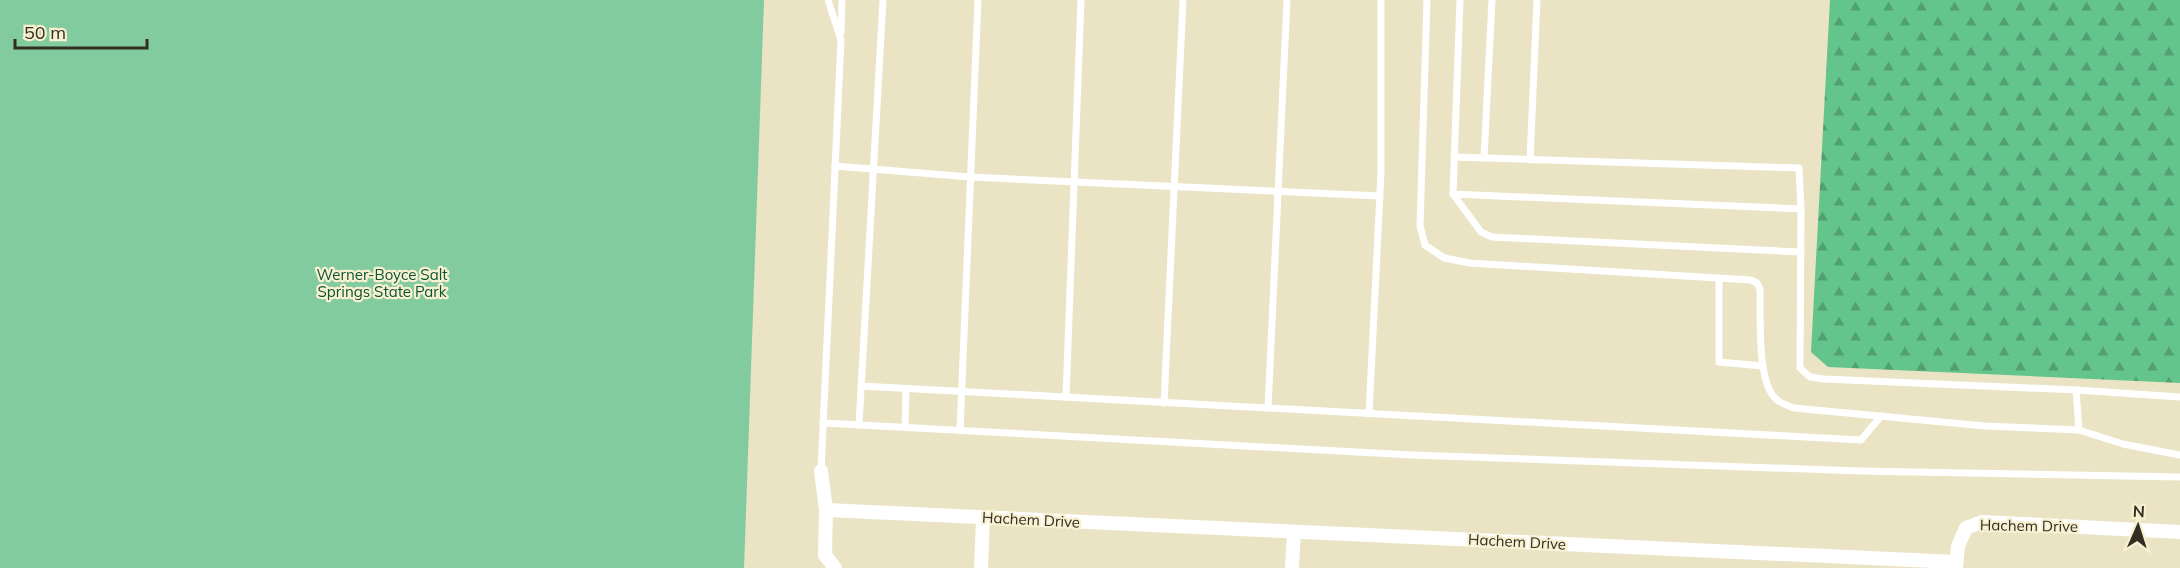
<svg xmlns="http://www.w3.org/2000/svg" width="2180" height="568" font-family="Mulish,sans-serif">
	<defs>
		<pattern id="forest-firs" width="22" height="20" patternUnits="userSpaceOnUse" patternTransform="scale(1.5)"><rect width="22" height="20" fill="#63c48c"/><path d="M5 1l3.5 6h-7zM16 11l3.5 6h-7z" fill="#52a072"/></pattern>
	</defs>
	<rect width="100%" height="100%" fill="#eae3c4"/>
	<path fill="url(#forest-firs)" d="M1830 0H2180V383L1828 367 1811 352Z"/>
	<path fill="#82cb9e" d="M0 0H764L744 568H0Z"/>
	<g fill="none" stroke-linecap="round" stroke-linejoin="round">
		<g stroke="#fff" stroke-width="7">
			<path d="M1427 0 1420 226 1425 245 1444 258 1470 263 1751 280 1757 283 1760 289C1761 316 1756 383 1777 400 1781 403 1788 406 1794 408L1985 426 2079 430"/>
			<path d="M1460 0 1453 194 1801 209 1800 368 1810 377 1824 379 2076 390 2180 397"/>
			<path d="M841 33 842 0"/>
			<path d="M1454 157 1799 168 1801 209"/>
			<path d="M1484 158 1492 0"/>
			<path d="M1530 160 1537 0"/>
			<path d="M835 166 970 177 1380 196"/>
			<path d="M1453 194 1481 232 1492 237 1801 252"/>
			<path d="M1719 278V362L1763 366"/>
			<path d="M861 386 1861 440 1881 416"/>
			<path d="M2076 390 2079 430 2123 444 2180 455"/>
			<path d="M1066 397 1081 0"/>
			<path d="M1164 403 1183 0"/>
			<path d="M1268 408 1287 0"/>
			<path d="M1369 414 1381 172V0"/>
			<path d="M823 423 1412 455 1860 471 2180 477"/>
			<path d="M859 425 883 0"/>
			<path d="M905 427 906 389"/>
			<path d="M960 430 978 0"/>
			<path d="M821 471 841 40 828 0"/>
		</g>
		<g stroke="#fff" stroke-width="14">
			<path d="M821 471 826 510 825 555 835 568"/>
			<path d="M826 510 1956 562"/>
			<path d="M981 568 983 518"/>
			<path d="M1292 568 1294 532"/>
			<path d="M1956 568 1958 546 1966 528 1982 522 2180 532"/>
		</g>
	</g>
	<g text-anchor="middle" stroke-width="4.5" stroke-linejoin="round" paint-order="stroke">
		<g font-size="15" fill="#085532" stroke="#f8f0d1">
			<text x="382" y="280">Werner-Boyce Salt<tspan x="382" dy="17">Springs State Park</tspan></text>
		</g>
		<g font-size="15" fill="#312e22" stroke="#f8f0d1">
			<text transform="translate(1031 520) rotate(3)" y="5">Hachem Drive</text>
			<text transform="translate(2029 526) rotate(1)" y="5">Hachem Drive</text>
			<text transform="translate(1517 542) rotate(3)" y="5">Hachem Drive</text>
		</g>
	</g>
	<g transform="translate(2138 526) rotate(3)" stroke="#f8f0d1" stroke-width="4.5" paint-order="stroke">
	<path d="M0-4.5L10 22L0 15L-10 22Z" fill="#312e22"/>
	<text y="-9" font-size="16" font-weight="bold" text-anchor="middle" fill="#312e22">N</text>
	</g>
	<path d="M15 39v9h132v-9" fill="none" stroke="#312e22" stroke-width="3"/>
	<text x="24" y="39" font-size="18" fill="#312e22" stroke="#f8f0d1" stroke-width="4.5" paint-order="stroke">50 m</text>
</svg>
